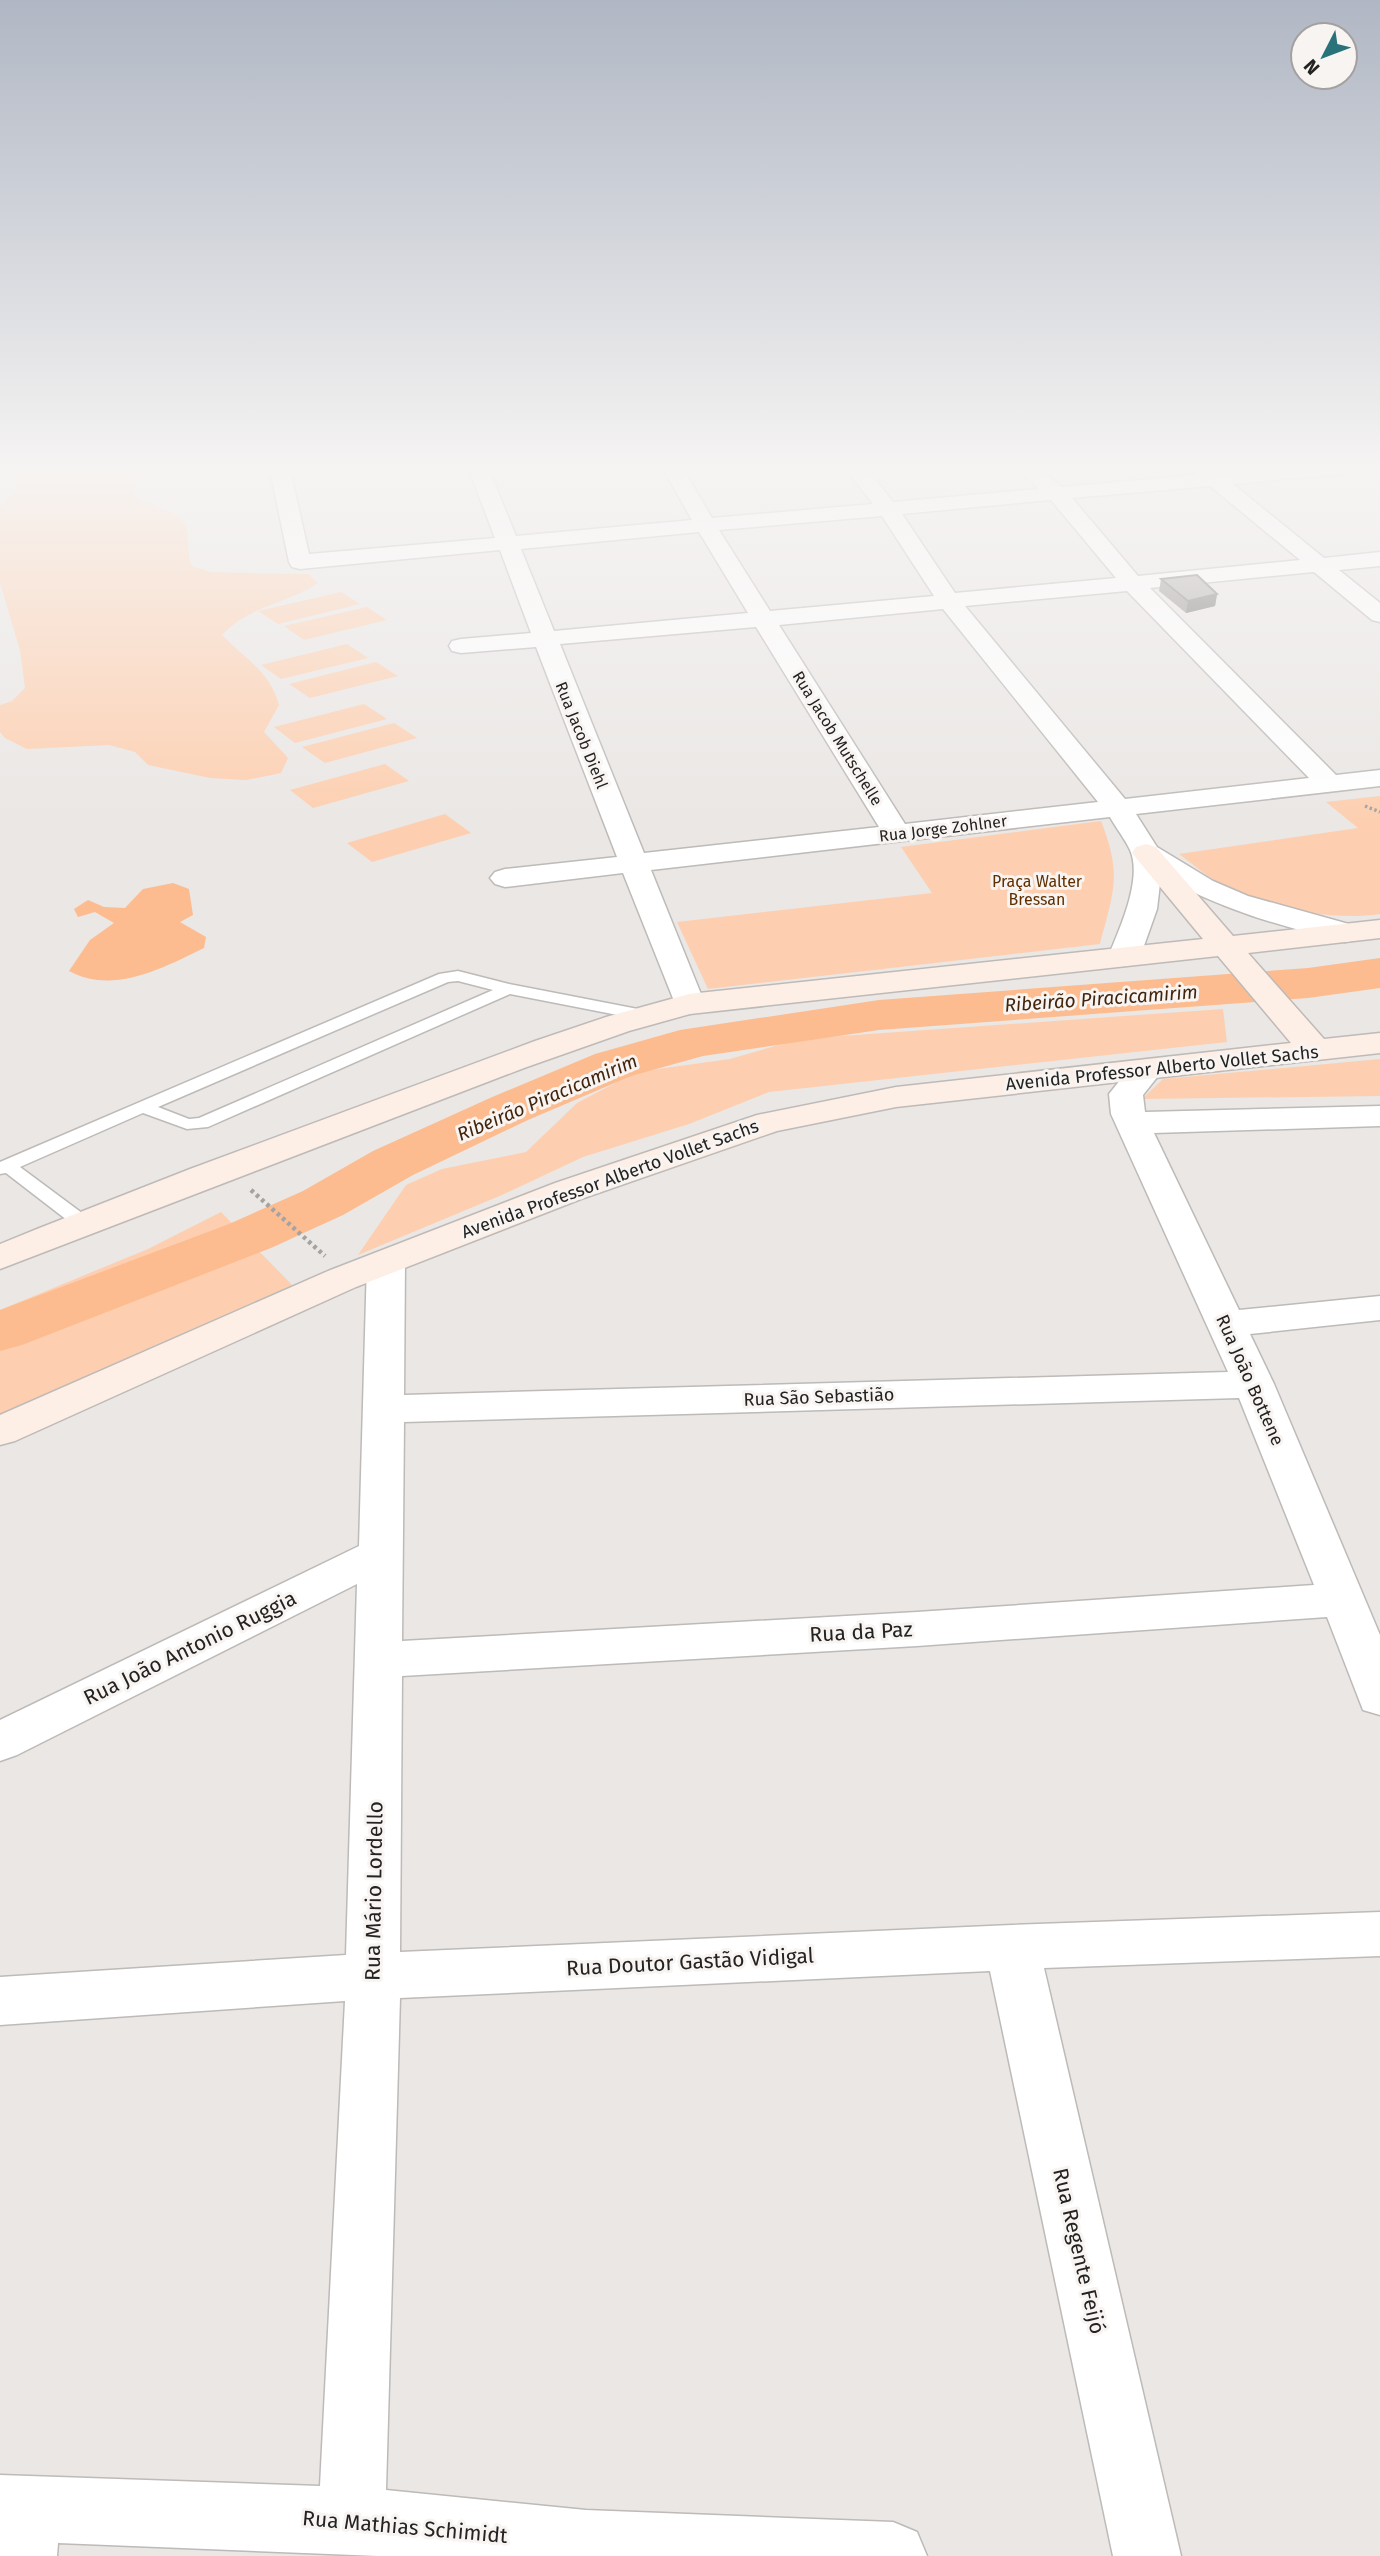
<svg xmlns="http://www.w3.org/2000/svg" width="1380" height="2556" font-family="'Fira Sans',sans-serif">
	<rect width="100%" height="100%" fill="#eae7e5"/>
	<g fill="#fdcfb0">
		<path d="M16 465H136L137 479 133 496C147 507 184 511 187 528 190 542 186 554 192 566L211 572 308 574 318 583C287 604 248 606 222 635 246 660 269 670 279 705L264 732 288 758 281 773 246 780 210 778 148 765 135 752 109 745 27 749 5 738 0 732V705L12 701 25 688 20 650 0 583V508L19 484Z"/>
		<path d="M341 592 360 604 278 624 258 611Z"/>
		<path d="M367 607 387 620 304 640 284 626Z"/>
		<path d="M347 644 368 658 281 679 261 665Z"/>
		<path d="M376 662 398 676 310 698 289 684Z"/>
		<path d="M364 704 387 719 295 743 274 727Z"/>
		<path d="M394 723 417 738 325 763 302 747Z"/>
		<path d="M385 764 409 781 313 808 290 790Z"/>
		<path d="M1380 796V914C1334 921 1270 909 1228 888 1210 879 1195 866 1179 854L1358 828 1326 802Z"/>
		<path d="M445 814 471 833 372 862 347 843Z"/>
		<path d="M1101 821C1122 875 1114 890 1100 944L708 989 677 922 932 893 901 847Z"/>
		<path d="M1223 1009 1227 1042 769 1092 689 1124 583 1157 502 1195 358 1255 406 1185 442 1169 526 1152 577 1103 636 1072 730 1059 799 1039Z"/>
		<path d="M1380 1059V1096L1142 1099 1163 1079Z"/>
		<path d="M221 1212 296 1289 0 1422V1310L148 1249Z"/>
	</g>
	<path fill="#fcbc8f" d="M173 883 189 889 193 915 180 922 206 937 204 948C163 968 113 995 69 971L90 940 114 923 95 912 78 917 74 909 88 900 104 907 125 908 143 889Z"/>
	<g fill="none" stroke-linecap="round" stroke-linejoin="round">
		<path fill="#fcbc8f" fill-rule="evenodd" d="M1380 958V988L1308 998 879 1030 703 1056 631 1076 528 1120 413 1175 343 1215 271 1248 22 1345 0 1351V1310L229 1224 303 1191 373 1151 490 1098 595 1054 680 1030 879 1000 1308 968Z"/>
		<defs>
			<path id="service" d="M458 971 509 984 643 1010 651 1015 643 1020 510 994 208 1127 187 1129 143 1113 20 1167 90 1219 92 1223 83 1229 76 1227 6 1173 0 1174V1162L439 974ZM458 981 493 990 199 1118 189 1119 158 1107 448 982Z"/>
			<g id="minor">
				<path d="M269 465H289L309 554 495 538 467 465H487L516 536 692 520 661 465H681L712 518 873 504 843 465H864L893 502 1039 489 1014 465H1036L1061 487 1197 475 1192 469 1195 465H1210L1219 473 1303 465H1380L1379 469 1372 471 1233 484 1324 558 1380 552V566L1339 570 1380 603V622L1372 620 1314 572 1150 588 1336 775 1380 770V786L1136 814 1157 847 1213 881 1248 896 1356 926 1360 933 1356 940 1345 942C1281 926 1218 909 1161 875L1157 909 1140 957 1135 964 1124 966 1113 964 1108 957C1119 930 1143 879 1130 850 1125 839 1116 828 1110 817L651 870 705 1004 700 1011 689 1014 678 1011 623 873 505 887 495 884 490 878 495 872 505 869 617 857 536 647 461 653 452 651 449 646 452 641 461 639 531 633 500 550 300 569 292 567 289 562ZM1210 486 1300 560 1138 576 1072 498ZM1051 500 1116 578 955 593 902 514ZM882 516 934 596 770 611 719 530ZM699 532 748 613 554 631 521 549ZM1127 591 1309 778 1125 799 965 606ZM943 609 1098 802 905 824 779 625ZM756 627 879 827 644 853 560 644Z"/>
				<path d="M1145 1061 1157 1064 1162 1071 1143 1095 1145 1112 1380 1106V1126L1154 1133 1239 1310 1380 1296V1320L1250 1334 1274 1384 1380 1635V1715L1363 1710 1327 1617 917 1646 402 1676 400 1952 1012 1925 1380 1912V1956L1044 1968 1181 2556H1113L990 1971 400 1998 386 2490 586 2510 893 2522 917 2532 927 2556H378L58 2543 57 2556H0V2475L320 2486 345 2001 0 2025V1977L346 1955 357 1584 17 1755 0 1761V1720L359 1546 367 1262 373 1254 386 1251 399 1254 405 1262 404 1395 1228 1372 1111 1114 1109 1094 1133 1064ZM1239 1398 1314 1585 917 1612 402 1641 404 1422Z"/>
			</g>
			<path id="secondary" d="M1146 844 1156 847 1233 936 1380 920V938L1248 953 1324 1039 1380 1033V1053L896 1107 777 1131 581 1199 356 1287 15 1441 0 1445V1415L328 1271 555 1183 757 1115 896 1087 1291 1043 1218 956 690 1014 629 1031 524 1068 0 1269V1244L37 1229 190 1169 535 1041 606 1017 689 994 1203 939 1132 853 1136 847Z"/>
		</defs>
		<use href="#service" stroke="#bdbab8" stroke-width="3"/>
		<use href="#minor" stroke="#bdbab8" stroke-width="3"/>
		<use href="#secondary" stroke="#bdbab8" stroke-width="3"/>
		<path stroke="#a5a3a1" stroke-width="3.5" stroke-dasharray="2.5 2.5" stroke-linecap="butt" d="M1365 806 1380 812"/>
		<path stroke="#a5a3a1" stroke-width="4.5" stroke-dasharray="3.5 3.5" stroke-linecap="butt" d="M251 1190 325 1256"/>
		<use href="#service" fill="#fff" fill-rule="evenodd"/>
		<use href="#minor" fill="#fff" fill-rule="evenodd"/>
		<use href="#secondary" fill="#feefe6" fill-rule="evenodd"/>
	</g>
	<path fill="#949190" d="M1161 579 1217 594 1215 606 1186 613 1159 591Z"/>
	<path fill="#787675" d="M1217 594 1215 606 1186 613 1188 601Z"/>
	<path fill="#aca9a7" stroke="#787675" stroke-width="2" d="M1197 575 1217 594 1188 601 1161 579Z"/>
	<linearGradient id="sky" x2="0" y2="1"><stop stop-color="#b0b7c4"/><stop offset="0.57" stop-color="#f6f4f3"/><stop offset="1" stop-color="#f6f4f3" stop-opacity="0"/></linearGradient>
	<rect width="1380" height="823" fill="url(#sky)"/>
	<g text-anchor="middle" stroke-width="6" stroke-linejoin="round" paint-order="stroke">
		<g font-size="16" fill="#242322" stroke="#f7f4f2">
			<text transform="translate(582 735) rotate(68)" y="6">Rua Jacob Diehl</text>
			<text transform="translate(838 738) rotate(58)" y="6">Rua Jacob Mutschelle</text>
			<text transform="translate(943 828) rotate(-7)" y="6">Rua Jorge Zohlner</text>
		</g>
		<g font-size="16" fill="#602f01" stroke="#f7f4f2">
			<text x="1037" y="887">Praça Walter<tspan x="1037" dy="18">Bressan</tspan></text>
		</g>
		<g font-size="18" fill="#242322" stroke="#f7f4f2">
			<text transform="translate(1162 1068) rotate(-6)" y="6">Avenida Professor Alberto Vollet Sachs</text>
			<text transform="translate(610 1179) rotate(-20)" y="6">Avenida Professor Alberto Vollet Sachs</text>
			<text transform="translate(1250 1380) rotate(66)" y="6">Rua João Bottene</text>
			<text transform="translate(819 1397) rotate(-2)" y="6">Rua São Sebastião</text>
		</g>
		<g font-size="19" font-style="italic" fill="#43240c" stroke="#f7f4f2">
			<text transform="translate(1101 998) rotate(-4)" y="7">Ribeirão Piracicamirim</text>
			<text transform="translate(547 1097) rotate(-23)" y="7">Ribeirão Piracicamirim</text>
		</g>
		<g font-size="21" fill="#242322" stroke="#f7f4f2">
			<text transform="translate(861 1632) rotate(-3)" y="7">Rua da Paz</text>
			<text transform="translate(190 1648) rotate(-26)" y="7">Rua João Antonio Ruggia</text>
			<text transform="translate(374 1891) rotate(-89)" y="7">Rua Mário Lordello</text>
			<text transform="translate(690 1962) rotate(-3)" y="7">Rua Doutor Gastão Vidigal</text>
			<text transform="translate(1079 2251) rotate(77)" y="7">Rua Regente Feijó</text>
			<text transform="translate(405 2527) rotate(5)" y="7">Rua Mathias Schimidt</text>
		</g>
	</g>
	<g transform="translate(1324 56) rotate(228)"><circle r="33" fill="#f7f4f2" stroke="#a3a09f" stroke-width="2"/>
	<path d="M0-5L12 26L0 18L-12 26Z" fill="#29727a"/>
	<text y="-10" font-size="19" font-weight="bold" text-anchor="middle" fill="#242322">N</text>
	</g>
</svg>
